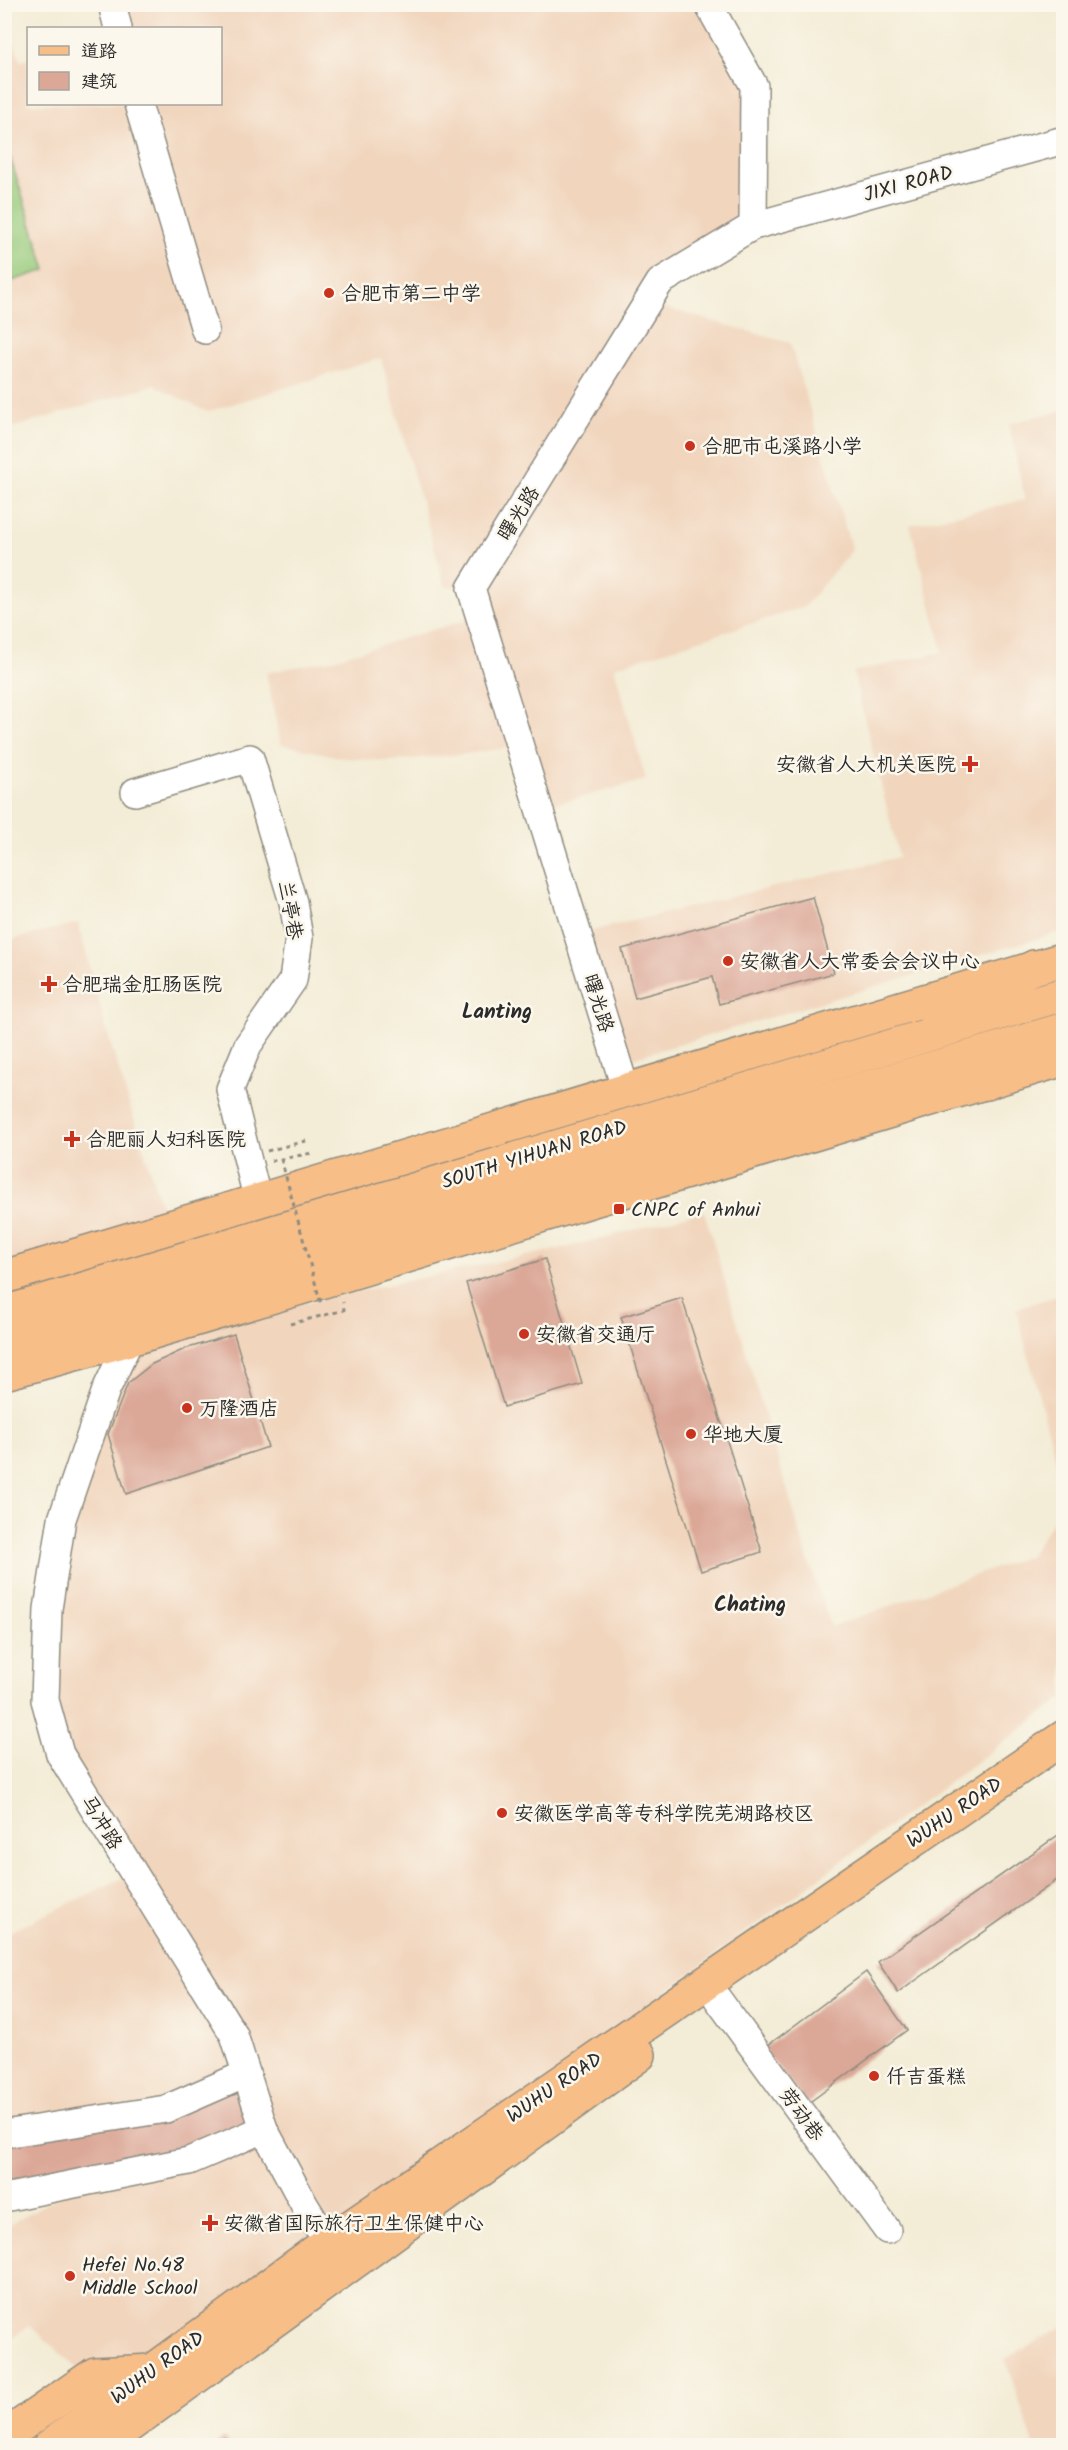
<svg xmlns="http://www.w3.org/2000/svg" width="1068" height="2450" font-family="Kalam,'LXGW WenKai TC',sans-serif">
	<rect width="100%" height="100%" fill="#fbf7ec"/>
	<filter id="ink" filterUnits="userSpaceOnUse"><feTurbulence type="fractalNoise" baseFrequency=".0167" numOctaves="2"/><feDisplacementMap in="SourceGraphic" scale="12" xChannelSelector="R" yChannelSelector="G"/><feConvolveMatrix kernelMatrix="1 2 1 2 8 2 1 2 1" color-interpolation-filters="sRGB"/></filter>
	<filter id="wash" filterUnits="userSpaceOnUse"><feTurbulence type="fractalNoise" baseFrequency=".008" numOctaves="4" result="noise"/><feDisplacementMap in="SourceGraphic" scale="24" xChannelSelector="R" yChannelSelector="G"/><feGaussianBlur stdDeviation="1.35" result="paint"/><feColorMatrix in="noise" values="0 0 0 0 0 0 0 0 0 0 0 0 0 0 0 0 0 1.4 0 .05"/><feComposite in="paint" operator="in"/></filter>
	<g filter="url(#wash)">
		<rect width="100%" height="100%" fill="#f3ecd6"/>
		<g fill="#f1d5bd">
			<path d="M112 5H708L754 86 753 226 648 303 790 343 852 550 804 607 614 667 646 780 539 808 519 746 464 754 389 761 344 758 281 744 266 673 331 660 479 616 471 589 445 586 381 358 207 412 154 385 5 430 4 13 20 61 28 59V104H220V28H118Z"/>
			<path d="M1063 410V931L619 1062 578 934 899 857 853 672 943 652 910 525 1025 500 1009 424Z"/>
			<path d="M78 923 105 1026 168 1228 4 1277V942Z"/>
			<path d="M704 1211 808 1560 831 1627 1029 1556 1063 1507V1698L111 2401 30 2325 5 2343V2227L82 2183 166 2109 5 2134V1934L133 1873 60 1754 48 1609 130 1339 569 1247Z"/>
			<path d="M1063 1294H1064L1063 1487 1016 1309Z"/>
			<path d="M1063 2326V2445H1034L1005 2359Z"/>
		</g>
		<path fill="#97ca7b" stroke="#617a53" stroke-width="1.5" d="M5 142 46 270 5 283H4Z"/>
		<g id="blocks">
			<g fill="#dba797">
				<path d="M813 897 834 973 719 1004 712 977 635 998 622 949Z"/>
				<path d="M545 1259 582 1384 504 1407 466 1283Z"/>
				<path d="M682 1298 762 1552 701 1571 621 1317Z"/>
				<path d="M234 1334 268 1447 126 1494 108 1434 128 1383 152 1364 185 1349Z"/>
				<path d="M1064 1831V1875L898 1993 878 1962Z"/>
				<path d="M866 1972 907 2030 807 2104 763 2049Z"/>
				<path d="M246 2074 264 2129 4 2198V2134L166 2109Z"/>
				<path d="M224 2438 230 2446H214Z"/>
			</g>
		</g>
	</g>
	<g filter="url(#ink)">
		<use href="#blocks" fill-opacity="0" stroke="#8f8c80" stroke-width="1.5"/>
		<g fill="none" stroke-linecap="round" stroke-linejoin="round">
			<defs>
				<g id="minor">
					<path d="M112 4 118 28"/>
					<path d="M138 104 205 330"/>
					<path d="M753 226 1064 140"/>
					<path d="M135 792 250 758 293 902 299 938 293 980 248 1045 230 1089 258 1201"/>
					<path d="M626 1091 471 588 660 282 753 226 754 86 708 4"/>
					<path d="M130 1339 106 1390 62 1519 48 1609 45 1700 60 1754 234 2035 264 2129 304 2204 337 2258"/>
					<path d="M717 1998 887 2230"/>
					<path d="M4 2134 166 2109 246 2074"/>
					<path d="M4 2198 189 2161 264 2129"/>
				</g>
				<g id="major">
					<path d="M4 1277 1064 959"/>
					<path d="M4 1373 130 1339 1064 1059"/>
					<path d="M4 2437 95 2374 151 2371"/>
					<path d="M50 2446 327 2243 1064 1737"/>
					<path d="M101 2446 639 2055"/>
				</g>
				<g id="highway">
					<path d="M936 1017 1034 967"/>
					<path d="M912 1090 987 1083"/>
					<path d="M4 1313 1064 994"/>
					<path d="M4 1344 1064 1029"/>
				</g>
			</defs>
			<use href="#minor" stroke="#8f8c80" stroke-width="30"/>
			<use href="#major" stroke="#8f8c80" stroke-width="36"/>
			<use href="#highway" stroke="#8f8c80" stroke-width="36"/>
			<g stroke="#8f8c80" stroke-width="3" stroke-dasharray="4.5 4.5" stroke-linecap="butt">
				<path d="M267 1151 306 1141"/>
				<path d="M271 1161 312 1153"/>
				<path d="M290 1324 344 1310 343 1302"/>
			</g>
			<use href="#minor" stroke="#fff" stroke-width="27"/>
			<use href="#major" stroke="#f7be88" stroke-width="33"/>
			<use href="#highway" stroke="#f7be88" stroke-width="33"/>
			<path stroke="#8f8c80" stroke-width="3" stroke-dasharray="4.5 4.5" stroke-linecap="butt" d="M281 1159 321 1304"/>
		</g>
	</g>
	<g fill="#c8321e" stroke="#fbf7ec" stroke-width="2">
		<circle cx="329" cy="293" r="6"/>
		<circle cx="690" cy="446" r="6"/>
		<path d="M967 755h6v6h6v6h-6v6h-6v-6h-6v-6h6z"/>
		<circle cx="728" cy="961" r="6"/>
		<path d="M46 975h6v6h6v6h-6v6h-6v-6h-6v-6h6z"/>
		<path d="M69 1130h6v6h6v6h-6v6h-6v-6h-6v-6h6z"/>
		<rect x="613" y="1203" width="12" height="12" rx="3"/>
		<circle cx="524" cy="1334" r="6"/>
		<circle cx="187" cy="1408" r="6"/>
		<circle cx="691" cy="1434" r="6"/>
		<circle cx="502" cy="1813" r="6"/>
		<circle cx="874" cy="2076" r="6"/>
		<path d="M207 2214h6v6h6v6h-6v6h-6v-6h-6v-6h6z"/>
		<circle cx="70" cy="2276" r="6"/>
	</g>
	<g text-anchor="middle" stroke-width="5" stroke-linejoin="round" paint-order="stroke">
		<g font-size="20" fill="#2b2b2b" stroke="#fbf7ec">
			<text transform="translate(908 183) rotate(-15)" y="7">JIXI ROAD</text>
			<text transform="translate(518 513) rotate(-58)" y="7">曙光路</text>
			<text transform="translate(291 910) rotate(80)" y="7">兰亭巷</text>
			<text transform="translate(599 1003) rotate(73)" y="7">曙光路</text>
			<text transform="translate(534 1154) rotate(-17)" y="7">SOUTH YIHUAN ROAD</text>
			<text transform="translate(954 1812) rotate(-34)" y="7">WUHU ROAD</text>
			<text transform="translate(102 1822) rotate(58)" y="7">马冲路</text>
			<text transform="translate(554 2087) rotate(-34)" y="7">WUHU ROAD</text>
			<text transform="translate(802 2114) rotate(54)" y="7">劳动巷</text>
			<text transform="translate(157 2367) rotate(-36)" y="7">WUHU ROAD</text>
		</g>
		<g font-size="20" fill="#2b2b2b" stroke="#fbf7ec" text-anchor="start">
			<text x="341" y="300">合肥市第二中学</text>
			<text x="702" y="453">合肥市屯溪路小学</text>
			<text x="956" y="771" text-anchor="end">安徽省人大机关医院</text>
			<text x="740" y="968">安徽省人大常委会会议中心</text>
			<text x="62" y="991">合肥瑞金肛肠医院</text>
			<text x="86" y="1146">合肥丽人妇科医院</text>
			<text x="631" y="1216">CNPC of Anhui</text>
			<text x="536" y="1341">安徽省交通厅</text>
			<text x="199" y="1415">万隆酒店</text>
			<text x="703" y="1441">华地大厦</text>
			<text x="514" y="1820">安徽医学高等专科学院芜湖路校区</text>
			<text x="886" y="2083">仟吉蛋糕</text>
			<text x="224" y="2230">安徽省国际旅行卫生保健中心</text>
			<text x="82" y="2271">Hefei No.48<tspan x="82" dy="23">Middle School</tspan></text>
		</g>
		<g font-size="21" font-weight="bold" fill="#2b2b2b" stroke="#fbf7ec">
			<text x="497" y="1018">Lanting</text>
			<text x="750" y="1611">Chating</text>
		</g>
	</g>
	<rect width="1068" height="2450" fill="none" stroke="#fbf7ec" stroke-width="24"/>
	<rect x="27" y="27" width="195" height="78" fill="#fbf7ec" stroke="#a8a59f" stroke-width="1.5"/>
	<rect x="39" y="46" width="30" height="9" fill="#f7be88" stroke="#a8a59f" stroke-width="1.5"/>
	<text x="81" y="57" font-size="18" fill="#2b2b2b">道路</text>
	<rect x="39" y="72" width="30" height="18" fill="#dba797" stroke="#a8a59f" stroke-width="1.5"/>
	<text x="81" y="87" font-size="18" fill="#2b2b2b">建筑</text>
</svg>
